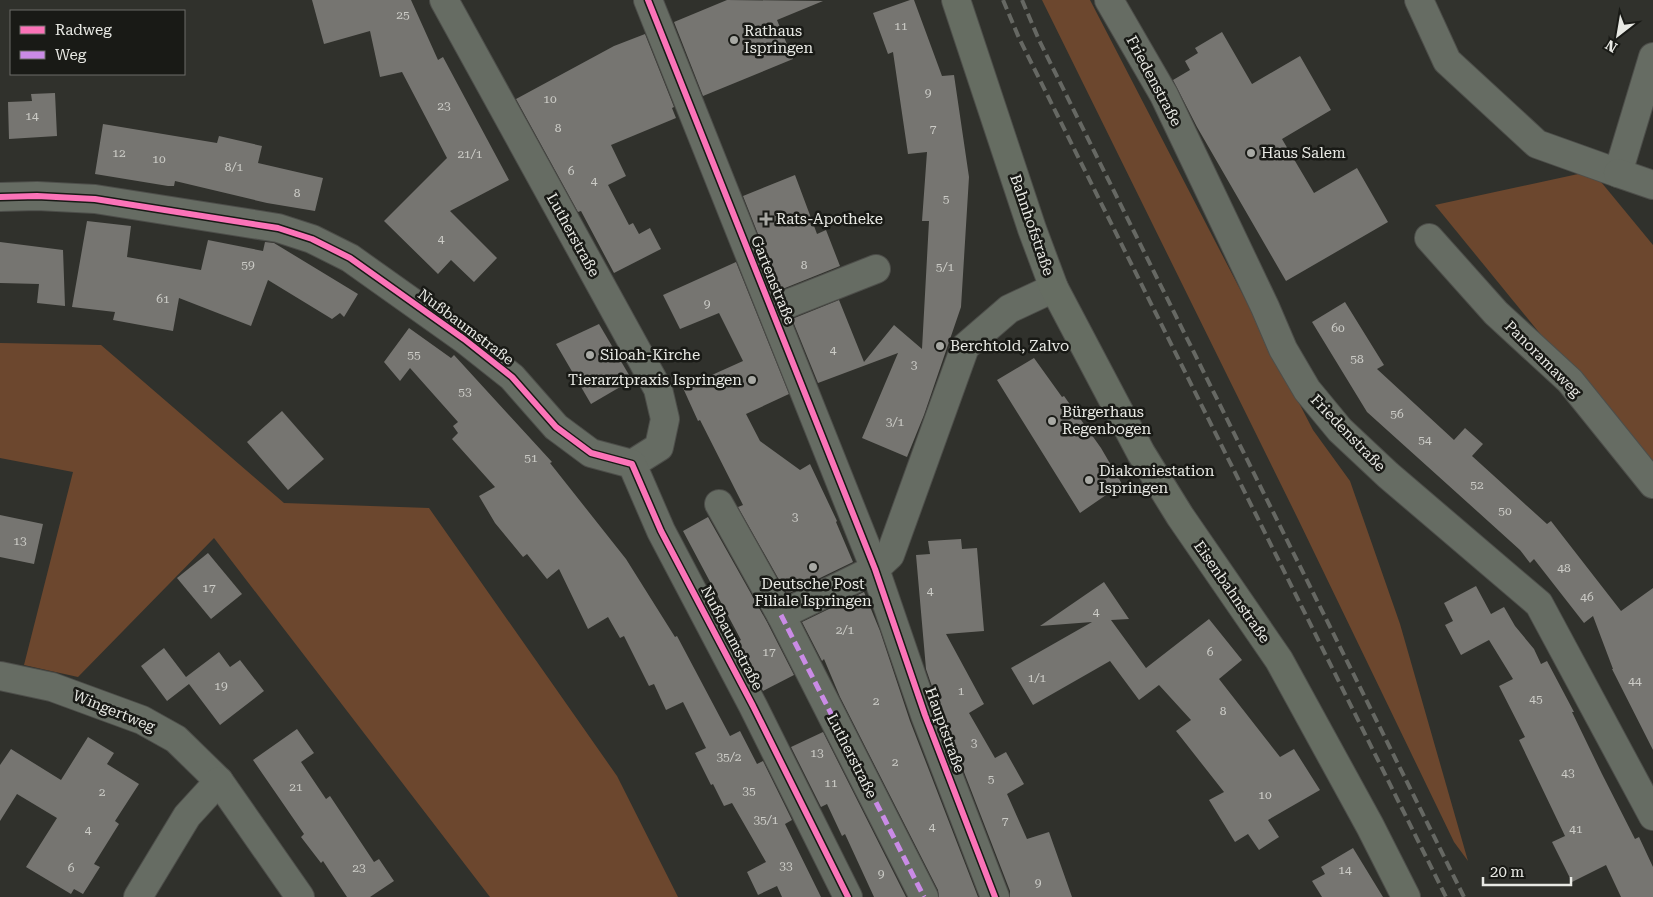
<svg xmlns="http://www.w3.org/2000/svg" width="1653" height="897" font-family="'Roboto Serif',serif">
	<rect width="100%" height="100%" fill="#30312c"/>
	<g fill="#6c472e">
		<path d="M1042 0H1090L1313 430 1350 481 1400 624 1468 861 1454 842 1298 519Z"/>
		<path d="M1592 171 1653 245V472L1435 205Z"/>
		<path d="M0 343 101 345 284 503 429 508 617 776 678 897H490L214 538 78 677 24 665 73 472 0 458Z"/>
	</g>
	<g fill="#767571">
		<path d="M312 0H411L438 60 443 57 509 180 450 211 497 258 474 282 451 260 438 274 384 221 447 158 402 72 380 77 370 31 324 44Z"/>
		<path d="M727 0 823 1 777 20 793 59 703 96 674 22Z"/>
		<path d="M910 0H914L942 76 954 75 969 177 961 307 924 415 907 457 862 438 898 353 818 383 792 319 839 300 864 362 894 325 922 349 929 221H922L927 152 908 154 893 52 888 54 873 13Z"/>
		<path d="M1222 32 1252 84 1300 56 1331 110 1282 139 1314 193 1357 168 1388 222 1286 281 1197 127 1173 80 1190 70 1185 61 1198 53 1195 48Z"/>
		<path d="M645 34 674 107 672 108 676 118 611 145 626 176 608 185 629 225 633 223 639 234 650 228 661 249 614 273 581 211 578 212 516 99 614 46Z"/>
		<path d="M55 93 57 136 9 139 8 102 32 101 31 94Z"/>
		<path d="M103 124 217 143 219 136 262 146 258 163 323 178 315 211 267 203 175 181 174 186H168L95 174Z"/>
		<path d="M795 175 817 234 826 230 840 266 780 290 743 196Z"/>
		<path d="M87 221 131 226 127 257 201 270 208 240 263 251 265 242 274 243 358 294 344 317 340 313 332 319 268 280 251 326 179 298 173 331 113 320 115 312 72 307Z"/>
		<path d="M0 242 63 250 65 306 37 303 39 284 0 283Z"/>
		<path d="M736 262 789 394 746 414 760 441 800 470 810 464 837 521 836 522 853 562 787 594 738 507 743 505 700 420 698 421 683 388 743 361 719 313 680 329 663 295Z"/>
		<path d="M1345 302 1384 365 1377 369 1454 440 1465 428 1483 444 1472 456 1547 524 1551 521 1621 611 1653 588V750L1612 669H1613L1593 616 1584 623 1534 559 1530 563 1520 550 1478 512 1367 412 1312 322Z"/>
		<path d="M599 324 632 380 591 404 556 344Z"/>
		<path d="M409 328 451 358 454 355 552 462 550 463 626 559 675 637 677 636 730 736 740 731 757 764 763 761 792 820 785 824 821 897H782L777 886 758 895 747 872 766 862 732 803 724 806 713 784 711 785 695 753 706 748 683 702 666 710 654 684 649 686 624 636 620 638 608 617 588 629 559 569 547 579 527 554 523 557 495 523 479 496 495 487 452 439 458 433 453 426 458 422 410 368 400 381 384 362Z"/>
		<path d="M1034 358 1062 397 1064 396 1101 448 1122 484 1080 513 997 380Z"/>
		<path d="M282 411 324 459 288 490 247 442Z"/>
		<path d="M0 515 43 524 34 564 0 557Z"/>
		<path d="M708 517 767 622 794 675 763 691 737 642 741 640 683 531Z"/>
		<path d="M961 539 962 549 977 548 984 631 946 634 984 704 969 713 995 758 1006 752 1024 784 1007 794 1027 839 1049 832 1072 897H1010V891L940 710 926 669 916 555 930 554 928 541Z"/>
		<path d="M208 553 242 594 211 619 177 578Z"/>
		<path d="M1104 582 1129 619 1111 620 1146 668 1209 619 1242 660 1219 679 1280 757 1294 749 1320 790 1268 820 1279 837 1259 850 1248 834 1235 842 1209 800 1224 792 1176 731 1191 720 1159 685 1139 700 1110 661 1033 705 1011 668 1092 622 1040 626Z"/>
		<path d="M1476 586 1491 614 1504 607 1515 626 1534 649 1541 664 1547 661 1574 712H1572L1602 774 1635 839 1639 837 1653 867V897H1621L1606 865 1572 882 1552 842 1565 836 1519 740 1525 737 1499 686 1513 679 1489 640 1461 655 1445 625 1453 621 1444 603Z"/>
		<path d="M864 592 880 631 910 721 978 897H939L938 890 840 697 824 659 822 661 802 622Z"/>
		<path d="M164 648 186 677 219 652 230 667 240 660 264 691 220 725 189 684 167 701 141 666Z"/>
		<path d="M297 729 314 753 301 762 326 799 330 796 374 862 379 859 394 881 370 897H347L323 861 321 863 301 837 304 834 253 760Z"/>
		<path d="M823 732 906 897H874L845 834 842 836 827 804 821 807 791 747Z"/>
		<path d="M88 737 114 753 107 764 139 784 115 821 119 824 94 864 100 867 83 894 74 889 71 894 26 867 57 818 17 794 0 821V765L11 749 61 780Z"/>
		<path d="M1353 848 1383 897H1322L1312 881 1325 874 1321 867Z"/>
	</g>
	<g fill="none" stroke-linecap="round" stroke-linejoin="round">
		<defs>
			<g id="minor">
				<path d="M444 0 658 389 665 419 659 447 632 464"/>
				<path d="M648 0 875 569 925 715 995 897"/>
				<path d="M1109 0 1164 95 1265 307 1283 349 1307 390 1340 430 1388 475 1539 604 1653 816"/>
				<path d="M1419 0 1447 61 1537 144 1618 173 1653 57"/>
				<path d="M1618 173 1653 185"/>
				<path d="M0 197 37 196 95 199 278 228 312 239 350 258 464 339 512 377 556 427 591 453 632 464 661 531 753 706 848 897"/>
				<path d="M1429 238 1496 313 1570 381 1653 484"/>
				<path d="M772 310 876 269"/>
				<path d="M719 504 781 615 924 897"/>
				<path d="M781 615 875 569 890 555 965 347 1009 309 1054 288"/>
				<path d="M0 676 52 687 142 720 176 739 219 781 300 897"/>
				<path d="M138 897 187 816 219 781"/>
			</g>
			<path id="major" d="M956 0 1032 229 1054 288 1141 453 1180 516 1279 660 1370 826 1406 897"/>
		</defs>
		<use href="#minor" stroke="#4d4e4a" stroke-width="30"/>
		<use href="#major" stroke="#4d4e4a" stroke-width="30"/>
		<use href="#minor" stroke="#666c63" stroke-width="28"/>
		<use href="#major" stroke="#666d62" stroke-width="28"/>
		<g stroke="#666863" stroke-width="4" stroke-dasharray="10 5" stroke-linecap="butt">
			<path d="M1003 0 1019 38 1446 897"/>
			<path d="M1022 0 1039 40 1464 897"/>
		</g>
		<path stroke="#ca8be6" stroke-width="5" stroke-dasharray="10 5" stroke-linecap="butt" d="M781 615 924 897"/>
		<defs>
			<g id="cycleway">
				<path d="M648 0 875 569 925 715 995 897"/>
				<path d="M0 197 37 196 95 199 278 228 312 239 350 258 464 339 512 377 556 427 591 453 632 464 661 531 753 706 848 897"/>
			</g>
		</defs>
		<use href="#cycleway" stroke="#191a16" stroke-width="9"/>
		<use href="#cycleway" stroke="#fb73b8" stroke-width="6"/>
	</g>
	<g fill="#a8a9a4" stroke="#191a16" stroke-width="2">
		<circle cx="734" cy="40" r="5"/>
		<circle cx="1251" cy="153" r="5"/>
		<path d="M763.5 211.5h5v5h5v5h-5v5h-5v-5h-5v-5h5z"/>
		<circle cx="940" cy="346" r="5"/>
		<circle cx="590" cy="355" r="5"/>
		<circle cx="752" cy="380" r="5"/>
		<circle cx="1052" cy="421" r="5"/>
		<circle cx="1089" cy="480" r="5"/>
		<circle cx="813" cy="567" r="5"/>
	</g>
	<g text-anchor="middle" stroke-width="5" stroke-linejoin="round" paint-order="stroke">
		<g font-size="12" fill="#ccccc7">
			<text x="403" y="19">25</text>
			<text x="901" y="30">11</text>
			<text x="928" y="97">9</text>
			<text x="550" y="103">10</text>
			<text x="444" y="110">23</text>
			<text x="32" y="120">14</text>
			<text x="558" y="132">8</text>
			<text x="933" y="133">7</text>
			<text x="119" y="157">12</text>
			<text x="470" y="158">21/1</text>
			<text x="159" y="163">10</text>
			<text x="234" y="171">8/1</text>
			<text x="571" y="175">6</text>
			<text x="594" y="185">4</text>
			<text x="297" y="197">8</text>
			<text x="946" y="203">5</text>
			<text x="441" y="243">4</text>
			<text x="248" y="269">59</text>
			<text x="804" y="269">8</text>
			<text x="945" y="271">5/1</text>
			<text x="163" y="303">61</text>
			<text x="707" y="308">9</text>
			<text x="1338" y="332">60</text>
			<text x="833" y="354">4</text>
			<text x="414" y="359">55</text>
			<text x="1357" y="363">58</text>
			<text x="914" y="369">3</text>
			<text x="465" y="396">53</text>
			<text x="1397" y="418">56</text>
			<text x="895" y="426">3/1</text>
			<text x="1425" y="444">54</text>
			<text x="531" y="462">51</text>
			<text x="1477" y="489">52</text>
			<text x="1505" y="515">50</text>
			<text x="795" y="521">3</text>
			<text x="20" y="545">13</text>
			<text x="1564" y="572">48</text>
			<text x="209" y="592">17</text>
			<text x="930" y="595">4</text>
			<text x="1587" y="601">46</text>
			<text x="1096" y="616">4</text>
			<text x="845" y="634">2/1</text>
			<text x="769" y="656">17</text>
			<text x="1210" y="656">6</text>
			<text x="1037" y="682">1/1</text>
			<text x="1635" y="685">44</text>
			<text x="221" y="690">19</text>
			<text x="961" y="695">1</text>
			<text x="1536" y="703">45</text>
			<text x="876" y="705">2</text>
			<text x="1223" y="715">8</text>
			<text x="974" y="747">3</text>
			<text x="817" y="757">13</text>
			<text x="729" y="761">35/2</text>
			<text x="895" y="766">2</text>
			<text x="1568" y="777">43</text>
			<text x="991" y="783">5</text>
			<text x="831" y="787">11</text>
			<text x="296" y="791">21</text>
			<text x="749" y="795">35</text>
			<text x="102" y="796">2</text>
			<text x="1265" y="799">10</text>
			<text x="766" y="824">35/1</text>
			<text x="1005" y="825">7</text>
			<text x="932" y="831">4</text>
			<text x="1576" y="833">41</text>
			<text x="88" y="834">4</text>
			<text x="786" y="870">33</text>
			<text x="71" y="872">6</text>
			<text x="359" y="872">23</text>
			<text x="1345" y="874">14</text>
			<text x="881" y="878">9</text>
			<text x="1038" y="887">9</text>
		</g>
		<g font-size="15" fill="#e8e9e4" stroke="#191a16" text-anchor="start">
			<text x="744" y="36">Rathaus<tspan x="744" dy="17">Ispringen</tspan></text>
			<text x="1261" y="158">Haus Salem</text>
			<text x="776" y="224">Rats-Apotheke</text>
			<text x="950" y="351">Berchtold, Zalvo</text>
			<text x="600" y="360">Siloah-Kirche</text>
			<text x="742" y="385" text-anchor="end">Tierarztpraxis Ispringen</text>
			<text x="1062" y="417">Bürgerhaus<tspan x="1062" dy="17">Regenbogen</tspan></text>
			<text x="1099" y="476">Diakoniestation<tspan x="1099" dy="17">Ispringen</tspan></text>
			<text x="813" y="589" text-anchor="middle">Deutsche Post<tspan x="813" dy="17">Filiale Ispringen</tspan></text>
		</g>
		<g font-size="15" fill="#e8e9e4" stroke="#191a16">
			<text transform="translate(1154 81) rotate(62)" y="5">Friedenstraße</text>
			<text transform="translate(1032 225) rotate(71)" y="5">Bahnhofstraße</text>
			<text transform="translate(573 235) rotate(61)" y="5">Lutherstraße</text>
			<text transform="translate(773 280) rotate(68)" y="5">Gartenstraße</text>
			<text transform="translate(466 327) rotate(37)" y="5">Nußbaumstraße</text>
			<text transform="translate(1543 359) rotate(45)" y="5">Panoramaweg</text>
			<text transform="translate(1348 433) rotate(46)" y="5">Friedenstraße</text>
			<text transform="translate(1232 592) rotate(55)" y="5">Eisenbahnstraße</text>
			<text transform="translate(732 638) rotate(62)" y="5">Nußbaumstraße</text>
			<text transform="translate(114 711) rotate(22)" y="5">Wingertweg</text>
			<text transform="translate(945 730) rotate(70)" y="5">Hauptstraße</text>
			<text transform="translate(852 756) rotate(63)" y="5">Lutherstraße</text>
		</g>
	</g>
	<rect x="10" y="10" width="175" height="65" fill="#191a16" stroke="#6c6d68"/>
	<rect x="20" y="26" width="25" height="8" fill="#fb73b8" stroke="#6c6d68"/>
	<text x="55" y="35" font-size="15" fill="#e8e9e4">Radweg</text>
	<rect x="20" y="51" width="25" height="8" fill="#ca8be6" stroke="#6c6d68"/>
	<text x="55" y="60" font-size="15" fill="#e8e9e4">Weg</text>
	<g transform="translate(1618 35) rotate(211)" stroke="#191a16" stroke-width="4" paint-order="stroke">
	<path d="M0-4L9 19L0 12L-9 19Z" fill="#e8e9e4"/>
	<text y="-8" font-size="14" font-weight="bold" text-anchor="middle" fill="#e8e9e4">N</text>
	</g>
	<path d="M1483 877v8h88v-8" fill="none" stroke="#e8e9e4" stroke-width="2.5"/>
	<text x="1490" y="877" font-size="15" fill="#e8e9e4" stroke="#191a16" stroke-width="4" paint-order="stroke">20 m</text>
</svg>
